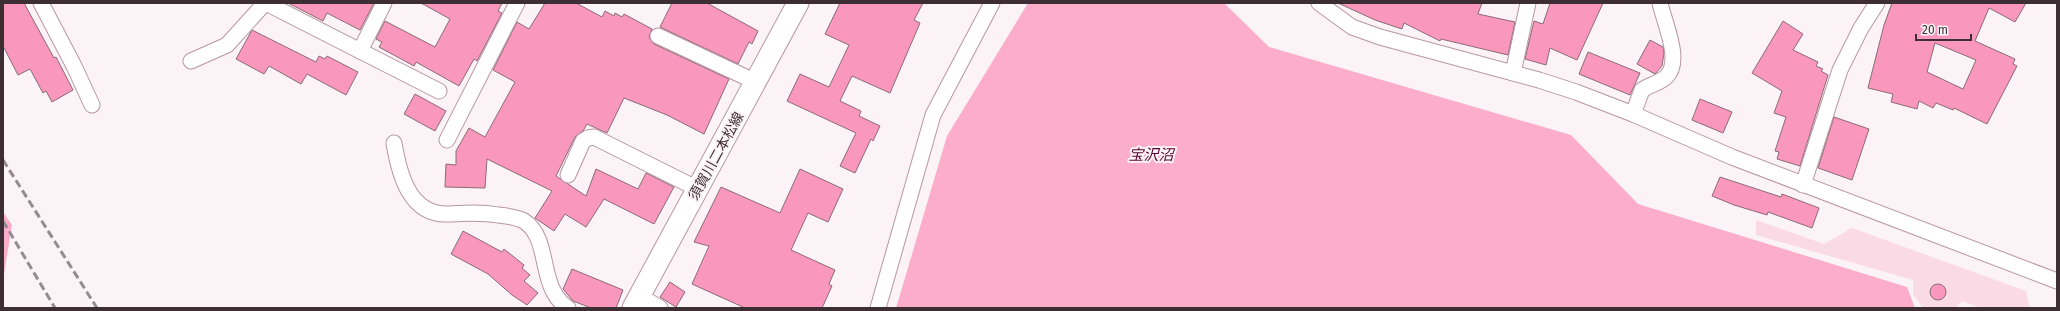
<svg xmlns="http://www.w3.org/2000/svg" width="2060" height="311" font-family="'Fira Sans','Noto Sans JP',sans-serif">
	<rect width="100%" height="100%" fill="#fbf3f5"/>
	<path fill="#fadae5" d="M1756 220 1824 244 1852 228 2026 291 2030 308H1981L1962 301 1956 308H1923L1913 294V280L1756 235Z"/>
	<path fill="#fcadc9" d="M3 212 12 225 3 280Z"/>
	<path fill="#fcadca" d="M1028 3H1224L1269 47 1571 135 1638 204 1907 287 1915 308H896L947 136Z"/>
	<g fill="#f997bc" stroke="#8b6b76" fill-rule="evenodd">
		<path d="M3 3H24L54 58 56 57 73 90 52 102 46 91 43 93 30 69 18 75 3 46Z"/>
		<path d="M288 3H374L360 30 327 13 323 21Z"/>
		<path d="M421 3H502L498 11 502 13 477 61 474 59 459 86 416 62 414 66 379 47 382 42 376 39 385 21 435 47 450 19Z"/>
		<path d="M545 3H576L602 17 605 11 614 16 615 13 622 17 624 14 652 29 649 37 654 44 729 79 704 134 667 115 624 98 607 133 587 124 583 131 575 137 556 176 586 196 596 169 638 189 646 173 674 187 654 224 604 199 586 227 565 214 554 231 535 218 552 191 487 159 485 188 445 187 446 164 456 165V151L469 128 485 137 515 82 493 70 517 22 529 29Z"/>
		<path d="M672 3H707L758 31 752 44 749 42 738 64 660 27Z"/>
		<path d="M840 3H923L914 20 920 23 890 93 852 76 840 101 861 111 859 116 880 126 873 141 871 139 855 173 840 166 856 133 787 101 800 74 829 87 849 45 825 34Z"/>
		<path d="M1338 3H1482L1478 14 1515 22 1508 55 1441 39 1440 41 1404 23 1402 29 1375 20Z"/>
		<path d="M1550 3H1603L1577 60 1550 48 1546 65 1525 59 1534 21 1543 24Z"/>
		<path d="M1892 3H2026L2015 22 1989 8 1975 41 2015 59 2013 64 2017 66 1987 124 1954 108 1953 110 1936 103 1933 108 1919 101 1917 109 1891 102 1893 94 1868 88 1884 25ZM1935 43 1976 60 1963 89 1927 72Z"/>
		<path d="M1783 21 1803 34 1793 50 1818 62 1816 66 1823 69 1821 71 1828 75 1800 166 1777 159 1779 152 1775 151 1786 117 1774 113 1782 91 1752 73Z"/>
		<path d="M252 30 316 62 319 56 325 59 327 56 358 72 346 95 307 74 301 84 269 66 264 74 236 59Z"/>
		<path d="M1650 40 1663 47 1664 53 1662 66 1655 74 1637 64Z"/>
		<path d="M1588 52 1640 73 1630 95 1579 74Z"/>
		<path d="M415 94 446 111 435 131 404 114Z"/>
		<path d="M1700 99 1732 112 1723 133 1692 120Z"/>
		<path d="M1834 117 1869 129 1852 180 1818 168Z"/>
		<path d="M800 169 843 189 828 222 808 213 791 250 835 270 829 284 832 286 822 308H745L692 284 709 246 694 242 721 187 780 213Z"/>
		<path d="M1720 177 1781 197 1782 194 1819 208 1812 228 1768 212 1767 215 1734 205 1712 196Z"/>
		<path d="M463 231 502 252 504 249 524 265 522 268 530 275 524 281 538 293 527 305 512 295 488 274 451 254Z"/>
		<path d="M572 269 623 290 616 308H591L573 301 563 289Z"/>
		<path d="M670 282 685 292 676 307 660 297Z"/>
		<circle cx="1938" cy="292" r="8"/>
	</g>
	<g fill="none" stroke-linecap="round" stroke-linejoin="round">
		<defs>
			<g id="minor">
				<path d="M41 3 74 66 92 105"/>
				<path d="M266 3 439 91"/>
				<path d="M1319 3 1352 27 1380 37 1539 80 1576 92 1633 114 1732 157 2057 281"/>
				<path d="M658 36 756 82"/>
				<path d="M360 51 384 3"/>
				<path d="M191 61 227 45 265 3"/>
				<path d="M1513 73 1528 3"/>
				<path d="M1633 114 1642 90C1650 85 1659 83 1666 77 1683 62 1664 22 1660 3"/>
				<path d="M447 140 517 3"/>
				<path d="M394 143C399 173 409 216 449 214 466 213 481 212 498 215 506 216 517 217 524 221 552 239 537 288 568 308"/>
				<path d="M568 175 583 141 588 138 594 137 698 189"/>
				<path d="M1803 185 1840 70 1861 28 1877 3"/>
				<path d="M640 296 660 308"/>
				<path d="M878 308 933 115 992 3"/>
			</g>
			<path id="secondary" d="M633 308 798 3"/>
		</defs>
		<use href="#minor" stroke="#b896a1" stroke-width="17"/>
		<use href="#secondary" stroke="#b896a1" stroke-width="23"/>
		<use href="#minor" stroke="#fff" stroke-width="15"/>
		<use href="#secondary" stroke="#fff" stroke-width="21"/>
		<g stroke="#968b8f" stroke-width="3" stroke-dasharray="8 4" stroke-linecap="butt">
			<path d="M3 160 97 308"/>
			<path d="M3 221 55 308"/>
		</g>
	</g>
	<g text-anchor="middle" stroke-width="4" stroke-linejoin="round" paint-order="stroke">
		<g font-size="14" fill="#3c2e33" stroke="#fbf3f5">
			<text transform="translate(716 156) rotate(-61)" y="5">須賀川二本松線</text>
		</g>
		<g font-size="15" font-style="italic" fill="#57002f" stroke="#fbf3f5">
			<text x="1151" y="160">宝沢沼</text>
		</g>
	</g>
	<rect width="2060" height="311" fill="none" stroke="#3c2e33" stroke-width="8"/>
	<path d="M1916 34v6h55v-6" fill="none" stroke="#3c2e33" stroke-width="2"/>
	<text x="1922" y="34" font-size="12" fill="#3c2e33" stroke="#fbf3f5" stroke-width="3" paint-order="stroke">20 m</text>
</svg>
